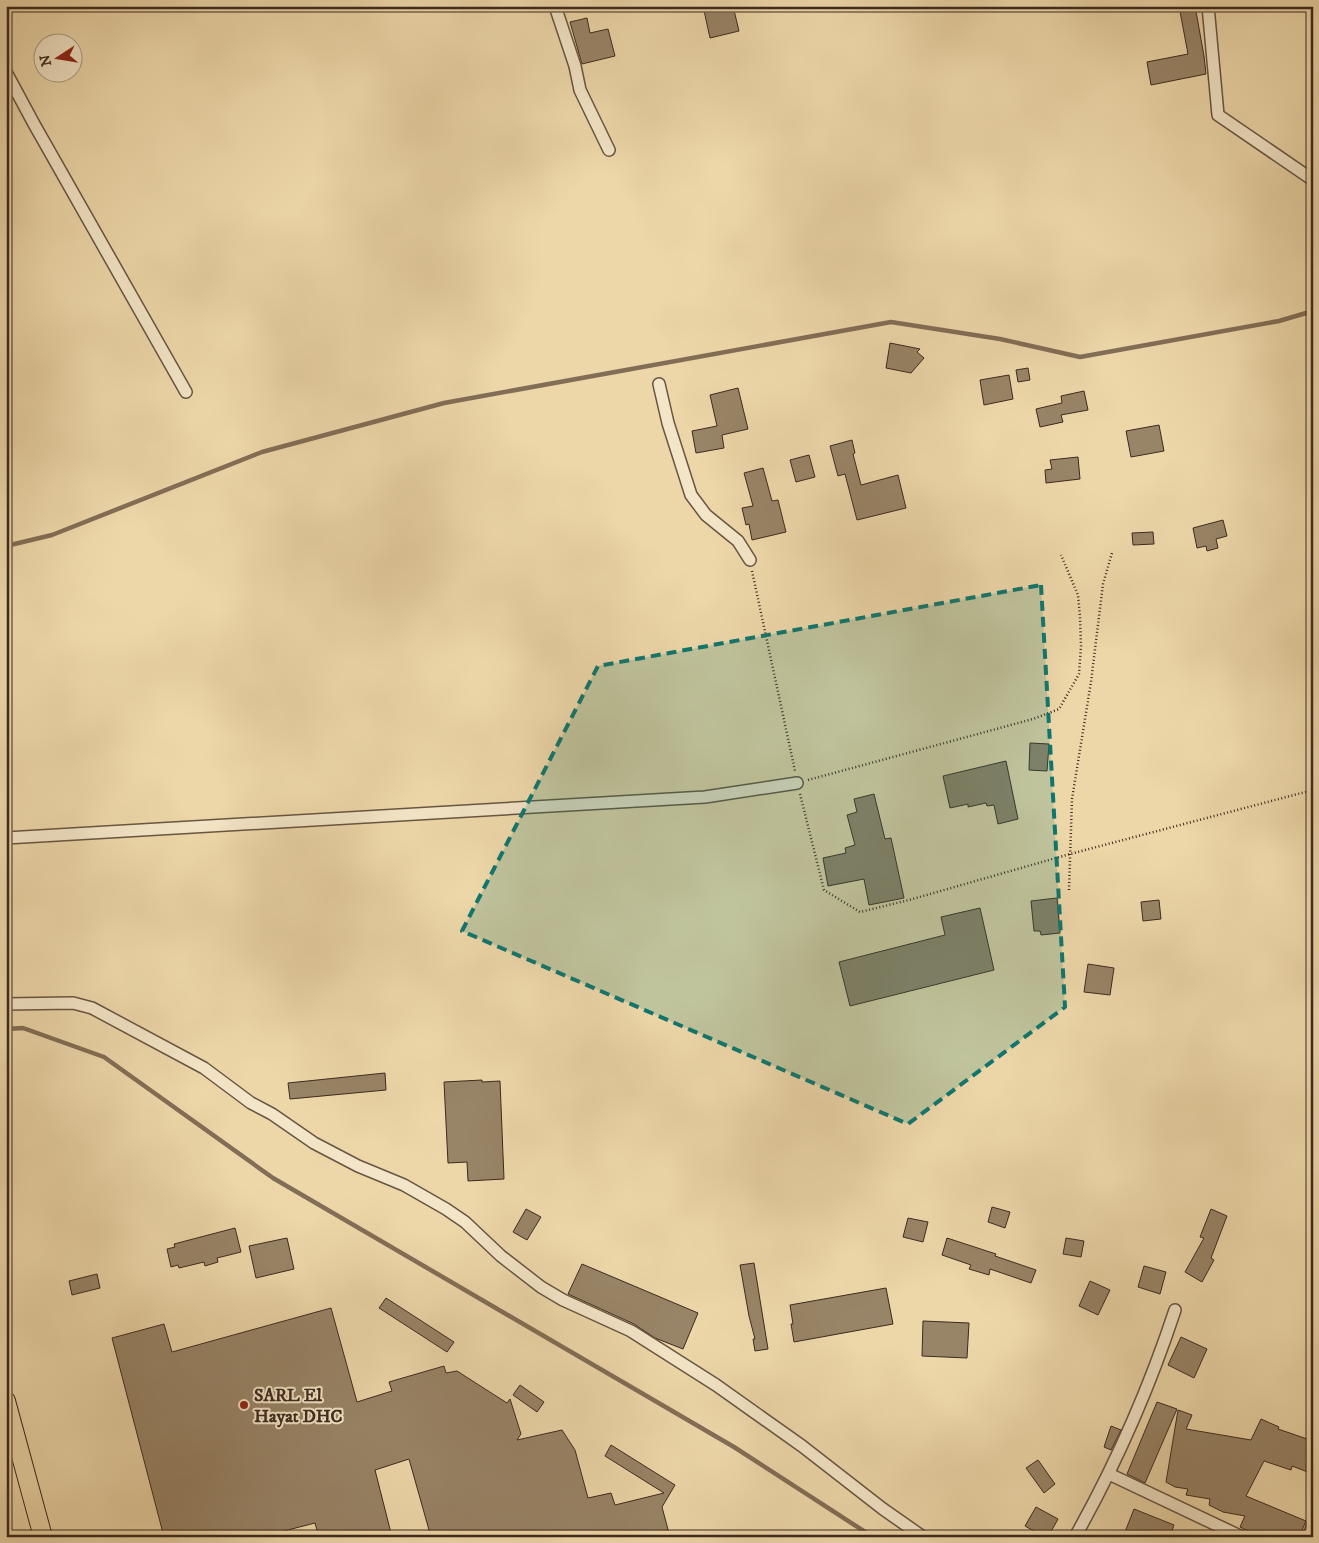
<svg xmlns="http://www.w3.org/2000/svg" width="1319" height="1543" font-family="'IM FELL DW Pica',serif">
	<rect width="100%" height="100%" fill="#edd7a9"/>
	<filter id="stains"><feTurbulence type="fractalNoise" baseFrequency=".004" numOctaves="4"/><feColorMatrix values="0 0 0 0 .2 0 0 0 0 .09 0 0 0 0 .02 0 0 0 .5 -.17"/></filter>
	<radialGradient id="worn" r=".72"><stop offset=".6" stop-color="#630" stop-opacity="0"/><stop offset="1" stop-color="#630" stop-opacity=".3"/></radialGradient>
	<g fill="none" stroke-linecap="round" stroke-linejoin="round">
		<g stroke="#826e56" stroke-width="4.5">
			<path d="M6 546 52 535 262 452 444 403 891 322 1000 339 1080 357 1279 321 1313 311"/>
			<path d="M6 1029 23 1028 104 1057 273 1178 734 1447 873 1537"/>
		</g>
	</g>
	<g fill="#988467" stroke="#3c2a1f">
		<path d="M703 6H733L739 31 710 38Z"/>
		<path d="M1179 6H1195L1204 56 1206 74 1151 85 1147 62 1188 54Z"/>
		<path d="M587 18 590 33 608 29 615 56 582 64 570 22Z"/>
		<path d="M890 343 920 349 917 352 924 358 911 373 886 368Z"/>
		<path d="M1028 368 1030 380 1018 382 1016 370Z"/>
		<path d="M1009 375 1013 399 984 405 980 380Z"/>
		<path d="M738 388 748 429 722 435 724 448 696 453 692 431 717 426 710 395Z"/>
		<path d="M1084 391 1088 410 1061 415 1063 422 1040 427 1036 409 1062 403 1061 396Z"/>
		<path d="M1159 425 1164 451 1131 457 1126 431Z"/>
		<path d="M852 440 855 453 853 454 861 485 898 475 906 508 857 520 845 474 838 476 830 446Z"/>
		<path d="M809 455 815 477 796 482 790 460Z"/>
		<path d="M1078 457 1080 479 1046 483 1045 470 1052 469 1050 460Z"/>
		<path d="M763 468 772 501 778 500 786 532 752 540 749 524 746 525 742 508 753 506 744 473Z"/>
		<path d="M1223 520 1227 536 1216 539 1218 548 1207 551 1206 546 1197 548 1193 528Z"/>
		<path d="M1153 532 1154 544 1133 545 1132 533Z"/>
		<path d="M1030 743 1049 744 1047 771 1029 770Z"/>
		<path d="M1006 761 1018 819 998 824 994 805 987 806 986 803 968 807V804L950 808 943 776Z"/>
		<path d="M874 794 885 839 891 838 904 898 869 905 864 879 828 886 823 858 846 853 845 848 855 845 847 815 857 812 854 799Z"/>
		<path d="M1057 898 1060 933 1041 935 1040 931H1034L1031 901Z"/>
		<path d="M1159 900 1161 919 1143 921 1141 902Z"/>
		<path d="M980 908 994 970 850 1006 839 962 945 935 941 917Z"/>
		<path d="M1088 964 1114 968 1110 995 1084 992Z"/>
		<path d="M385 1073 386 1090 290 1099 288 1083Z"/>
		<path d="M482 1080V1082L500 1081 504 1179 468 1181 467 1162 448 1163 444 1082Z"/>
		<path d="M992 1207 1010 1212 1005 1228 988 1222Z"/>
		<path d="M526 1209 541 1217 527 1240 513 1232Z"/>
		<path d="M1211 1209 1227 1216 1211 1258 1214 1260 1202 1282 1185 1272 1204 1238 1200 1237Z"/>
		<path d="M908 1218 928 1222 923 1242 903 1237Z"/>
		<path d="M235 1228 241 1252 217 1258 218 1262 205 1266 204 1262 179 1268 178 1265 171 1267 167 1249 175 1247 174 1244Z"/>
		<path d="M287 1238 294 1269 256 1278 249 1246Z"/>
		<path d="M947 1238 996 1254 995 1256 1036 1270 1031 1283 990 1269 989 1275 969 1269 971 1265 942 1255Z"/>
		<path d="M1066 1238 1084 1241 1081 1257 1063 1254Z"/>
		<path d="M754 1263 768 1349 755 1351 753 1339H755L749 1316 740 1265Z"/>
		<path d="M582 1264 698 1313 683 1349 655 1338 634 1324 568 1294Z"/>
		<path d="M1144 1266 1166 1272 1160 1294 1138 1287Z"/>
		<path d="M97 1274 100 1288 72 1295 69 1281Z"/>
		<path d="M1090 1281 1110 1290 1098 1315 1079 1306Z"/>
		<path d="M886 1288 893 1324 794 1342 791 1324H793L790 1305Z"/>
		<path d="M386 1298 454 1342 447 1352 379 1308Z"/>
		<path d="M331 1308 357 1402 392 1391 389 1382 444 1366 446 1373 457 1371 507 1403 510 1399 521 1434 517 1440 562 1430 575 1450 588 1498 611 1493 615 1505 664 1493 605 1456 611 1445 675 1485 662 1507 670 1537H431L409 1459 375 1470 392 1537H319L315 1523 280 1532 282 1537H164L112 1338 164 1324 172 1352Z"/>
		<path d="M923 1321 969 1323 967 1358 922 1356Z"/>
		<path d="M1181 1337 1207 1349 1194 1378 1168 1365Z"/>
		<path d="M520 1385 544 1402 537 1412 513 1395Z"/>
		<path d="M1157 1402 1177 1409 1145 1483 1127 1474Z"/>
		<path d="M1178 1410 1192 1415 1186 1429 1251 1440 1261 1419 1279 1427 1278 1429 1313 1441V1474L1292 1466 1291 1470 1264 1461 1246 1496 1306 1521 1299 1537H1262L1240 1527 1245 1516 1223 1512 1209 1505 1210 1499 1186 1495 1188 1489 1175 1487 1166 1482Z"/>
		<path d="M1111 1426 1121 1430 1111 1450 1104 1447Z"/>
		<path d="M1038 1460 1055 1484 1044 1493 1026 1468Z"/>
		<path d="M1036 1507 1058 1519 1048 1537H1044L1025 1526Z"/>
		<path d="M1134 1509 1174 1525 1170 1537H1123Z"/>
	</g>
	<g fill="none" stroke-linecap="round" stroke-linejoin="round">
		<defs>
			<g id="street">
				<path d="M555 6 575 66 580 90 609 150"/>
				<path d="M1208 6 1218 115 1313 180"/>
				<path d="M6 72 34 124 186 392"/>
				<path d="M659 384 668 423 691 495 706 515 738 541 750 560"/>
				<path d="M6 838 705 797 797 783"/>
				<path d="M6 1004 73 1003 92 1008 204 1068 251 1103 272 1114 314 1143 358 1166 404 1185 446 1209 465 1222 501 1256 541 1287 563 1300 631 1331 716 1385 802 1446 883 1509 923 1537"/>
				<path d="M1109 1474 1242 1537"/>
				<path d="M1075 1537C1116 1464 1149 1389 1175 1310"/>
				<path d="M1308 1537 1313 1525"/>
			</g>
			<path id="primary" d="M6 1401 43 1537"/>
		</defs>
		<use href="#street" stroke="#685542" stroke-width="14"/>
		<use href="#primary" stroke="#3c2a1f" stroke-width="20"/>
		<g stroke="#3c2a1f" stroke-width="2.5" stroke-dasharray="1 2.5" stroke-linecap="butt">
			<path d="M752 571 795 771"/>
			<path d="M808 780 1033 719 1059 709 1079 674 1081 646 1080 617 1078 595 1061 555"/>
			<path d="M800 794 824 890 860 912 909 900 1070 854 1313 790"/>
			<path d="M1069 890 1072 799 1091 682 1103 584 1112 553"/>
		</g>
		<use href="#street" stroke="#f3e5c7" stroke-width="11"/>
		<use href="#primary" stroke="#edd7a9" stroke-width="18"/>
	</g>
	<path fill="#0f766e" fill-opacity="0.2" stroke="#0f766e" stroke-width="4" stroke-dasharray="10 6" stroke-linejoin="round" d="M1041 585 1065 1007 908 1124 462 931 598 666Z"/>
	<circle fill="#8f2418" stroke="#f3e5c7" stroke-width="2" cx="244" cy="1405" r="5"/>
	<g text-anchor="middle" stroke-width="4" stroke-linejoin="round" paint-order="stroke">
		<g font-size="18" font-weight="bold" fill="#3c2a1f" stroke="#f3e5c7" text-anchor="start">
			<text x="254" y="1401">SARL El<tspan x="254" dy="21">Hayat DHC</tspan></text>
		</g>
	</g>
	<rect width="1319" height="1543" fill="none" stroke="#edd7a9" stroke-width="25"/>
	<rect x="8" y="8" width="1304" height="1528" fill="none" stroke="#3c2a1f" stroke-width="2.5"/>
	<rect x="12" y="12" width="1294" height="1518" fill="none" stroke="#3c2a1f"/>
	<g transform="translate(58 58) rotate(258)"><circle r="24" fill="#f3e5c7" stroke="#aa9a84"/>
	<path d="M0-4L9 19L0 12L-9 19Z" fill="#8f2418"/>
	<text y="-8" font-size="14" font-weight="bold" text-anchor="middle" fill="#3c2a1f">N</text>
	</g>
	<rect width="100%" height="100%" filter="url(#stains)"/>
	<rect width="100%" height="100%" fill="url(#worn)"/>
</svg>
